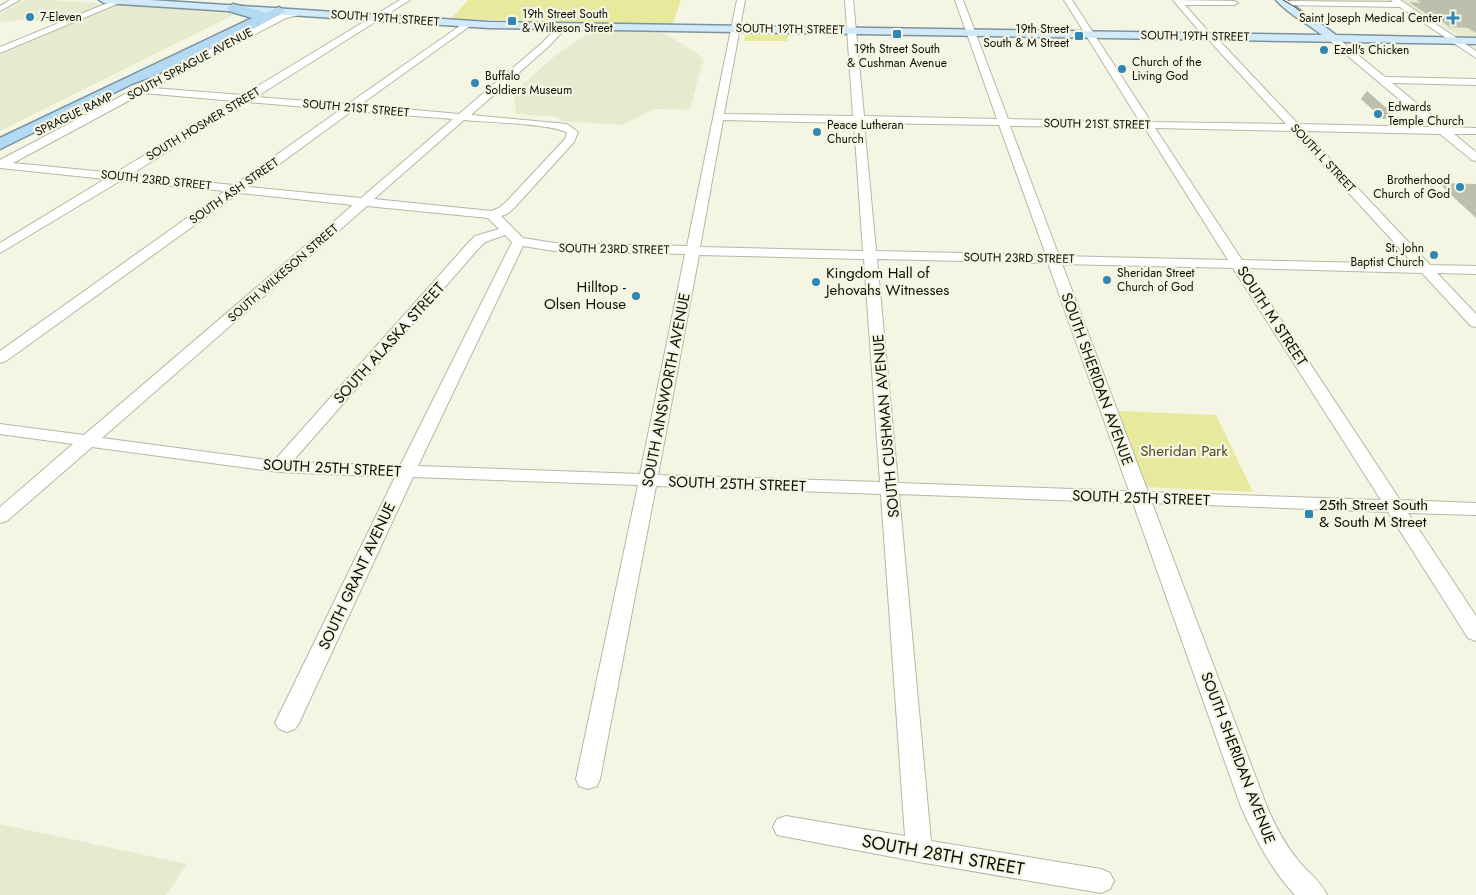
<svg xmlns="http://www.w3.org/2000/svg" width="1476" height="895" font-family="Jost,sans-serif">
	<rect width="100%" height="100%" fill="#f4f6e3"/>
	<g fill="#e8ead0">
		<path d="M25 0H48L239 12 0 131V55L72 24 23 20 0 22V14Z"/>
		<path d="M1297 0H1476V37L1459 36 1406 3Z"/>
		<path d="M619 30 657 32 668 35 698 54 703 60 690 110 654 109 622 125 562 121 557 117 516 114 514 92 557 54 586 35Z"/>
		<path d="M0 824 187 864 166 895H0Z"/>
	</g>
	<g fill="#e7ea9d">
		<path d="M468 0H681L673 23 671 24 451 19Z"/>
		<path d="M745 32 789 33 787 41H744Z"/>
		<path d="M1116 411 1216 415 1253 492 1142 487Z"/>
	</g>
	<g fill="#bdbeac">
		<path d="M1417 0H1476V33L1468 28 1449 27 1440 19H1434L1409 2 1421 3Z"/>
		<path d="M1367 91 1399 119H1383L1361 99Z"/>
		<path d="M1440 183 1476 184V218L1447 191Z"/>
	</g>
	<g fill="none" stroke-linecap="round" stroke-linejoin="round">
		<defs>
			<g id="minor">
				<path d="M10 0H20L0 11V6Z"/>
				<path d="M115 0 124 1 0 53V47Z"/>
				<path d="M400 0H410L256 97 348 104 467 21 471 24 470 26 360 105 459 114 542 43 560 24H566V28L548 47 471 115 567 124 578 132 574 142 515 207 507 214 501 216 523 238 554 243 687 246 737 0H745L724 114 853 116 845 0H853L864 116 997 119 955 0H963L1008 119 1140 122 1064 0H1072L1151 122 1286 124 1207 38V34H1213L1298 124 1432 127 1329 40V36H1335L1385 77 1476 79V85L1392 83 1446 127 1476 128V134H1454L1476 152V161L1472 160 1440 134 1304 131 1430 265 1476 266V274L1437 273 1476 314V327L1471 326 1422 273 1247 268 1400 500 1476 503V515L1408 513 1476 616V641L1468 638 1388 512 1152 503 1267 807C1275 825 1284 843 1297 859 1306 871 1321 881 1327 895H1295C1271 870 1256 839 1241 807L1133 503 899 494 931 841 1101 869 1110 873 1114 881 1110 889 1101 893 919 862 777 835 773 827 777 819 786 816 905 836 881 494 656 486 600 779 597 786 588 789 579 786 576 779 638 485 413 477 299 723 295 729 287 732 279 729 275 723 395 477 278 472 92 447 7 521 0 523V507L73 444 0 434V424L84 435 353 205 239 193 6 361 0 363V351L225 191 120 181 0 253V243L105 179 0 168V160L239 34 281 14 304 10 308 13 286 18 152 88 243 95ZM143 93 234 101 115 173 13 163ZM247 102 340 110 234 185 130 175ZM352 111 453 119 361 198 248 187ZM464 120C482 122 557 124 567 133L565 139 507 201 499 208 491 211 374 199ZM723 120 854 123 863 251 700 247ZM864 123 999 125 1046 255 876 251ZM1010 126 1145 128 1228 260 1059 256ZM1155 128 1292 131 1414 264 1242 260ZM367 206 488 218 499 229 475 236 469 242 274 461 102 438ZM505 235 512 242 400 466 292 462 479 248 485 242ZM523 246 554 251 685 254 640 474 418 466ZM699 255 864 259 880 482 658 475ZM877 259 1048 263 1129 491 898 483ZM1062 264 1233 268 1381 500 1148 492Z"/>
				<path d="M1173 0 1234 1 1238 3 1234 5H1185L1207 30 1203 33 1200 32Z"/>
				<path d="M1391 0H1400L1476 51V58L1400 7 1285 5 1281 3 1285 1 1393 2Z"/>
			</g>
			<path id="major" d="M99 0H150L489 22 1322 35C1307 23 1289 15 1276 0H1287L1313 21 1321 24 1336 35 1476 38V44L489 28 104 3Z"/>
			<path id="highway" d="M233 4 261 11 263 14 279 7 285 11 257 27 151 77 134 83 0 149V138L252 18 229 11 227 8Z"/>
		</defs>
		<use href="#minor" stroke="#b6b7a5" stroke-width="2"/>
		<use href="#major" stroke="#7a93a1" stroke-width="3"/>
		<use href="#highway" stroke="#7a93a1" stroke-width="3"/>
		<use href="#minor" fill="#fff" fill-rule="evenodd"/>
		<use href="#major" fill="#d2e9f8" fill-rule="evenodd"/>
		<use href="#highway" fill="#b4daf3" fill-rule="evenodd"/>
		<path stroke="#4a4b41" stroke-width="1" d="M1283 0 1295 7 1315 24"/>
	</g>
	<g fill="#3086b5" stroke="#f4f6e3" stroke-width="2">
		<circle cx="30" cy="17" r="5"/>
		<path d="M1450.5 10.5h5v5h5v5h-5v5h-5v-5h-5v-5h5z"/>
		<rect x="507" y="16" width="10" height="10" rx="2.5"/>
		<rect x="892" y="29" width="10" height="10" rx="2.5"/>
		<rect x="1074" y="31" width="10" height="10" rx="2.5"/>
		<circle cx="1324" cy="50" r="5"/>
		<circle cx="1122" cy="69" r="5"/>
		<circle cx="475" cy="83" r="5"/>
		<circle cx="1378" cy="114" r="5"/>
		<circle cx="817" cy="132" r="5"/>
		<circle cx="1460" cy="187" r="5"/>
		<circle cx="1434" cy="255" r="5"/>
		<circle cx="1107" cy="280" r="5"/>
		<circle cx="816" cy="282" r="5"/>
		<circle cx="636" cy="296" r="5"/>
		<rect x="1304" y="509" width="10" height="10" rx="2.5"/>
	</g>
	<g text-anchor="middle" stroke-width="4.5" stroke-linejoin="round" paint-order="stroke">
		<g font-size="12" fill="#0e0e08" stroke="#f4f6e3" text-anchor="start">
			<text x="522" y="18">19th Street South<tspan x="522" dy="14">&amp; Wilkeson Street</tspan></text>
			<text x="40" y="21">7-Eleven</text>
			<text x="1442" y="22" text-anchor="end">Saint Joseph Medical Center</text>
			<text x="1069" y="33" text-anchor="end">19th Street<tspan x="1069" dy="14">South &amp; M Street</tspan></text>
			<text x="897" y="53" text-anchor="middle">19th Street South<tspan x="897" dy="14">&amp; Cushman Avenue</tspan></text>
			<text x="1334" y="54">Ezell's Chicken</text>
			<text x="1132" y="66">Church of the<tspan x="1132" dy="14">Living God</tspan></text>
			<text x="485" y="80">Buffalo<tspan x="485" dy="14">Soldiers Museum</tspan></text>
			<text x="1388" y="111">Edwards<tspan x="1388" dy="14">Temple Church</tspan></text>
			<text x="827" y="129">Peace Lutheran<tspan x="827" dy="14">Church</tspan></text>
			<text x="1450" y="184" text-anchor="end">Brotherhood<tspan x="1450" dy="14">Church of God</tspan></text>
			<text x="1424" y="252" text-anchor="end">St. John<tspan x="1424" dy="14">Baptist Church</tspan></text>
			<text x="1117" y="277">Sheridan Street<tspan x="1117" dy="14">Church of God</tspan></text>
		</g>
		<g font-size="12" fill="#0e0e08" stroke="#f4f6e3">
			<text transform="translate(385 18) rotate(4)" y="4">SOUTH 19TH STREET</text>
			<text transform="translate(790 29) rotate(1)" y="4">SOUTH 19TH STREET</text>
			<text transform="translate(1195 36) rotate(1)" y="4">SOUTH 19TH STREET</text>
			<text transform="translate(190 64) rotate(-28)" y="4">SOUTH SPRAGUE AVENUE</text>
			<text transform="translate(356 108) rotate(5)" y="4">SOUTH 21ST STREET</text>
			<text transform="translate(74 114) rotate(-26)" y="4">SPRAGUE RAMP</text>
			<text transform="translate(203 124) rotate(-31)" y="4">SOUTH HOSMER STREET</text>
			<text transform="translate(1097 124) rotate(1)" y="4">SOUTH 21ST STREET</text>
			<text transform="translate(1323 158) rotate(47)" y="4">SOUTH L STREET</text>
			<text transform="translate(156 180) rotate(6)" y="4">SOUTH 23RD STREET</text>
			<text transform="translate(234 191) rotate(-35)" y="4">SOUTH ASH STREET</text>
			<text transform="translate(614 249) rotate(1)" y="4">SOUTH 23RD STREET</text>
			<text transform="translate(1019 258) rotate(1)" y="4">SOUTH 23RD STREET</text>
			<text transform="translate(283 273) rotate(-41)" y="4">SOUTH WILKESON STREET</text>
		</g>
		<g font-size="15" fill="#0e0e08" stroke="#f4f6e3" text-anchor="start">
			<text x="826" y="278">Kingdom Hall of<tspan x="826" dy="17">Jehovahs Witnesses</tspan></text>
			<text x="626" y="292" text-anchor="end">Hilltop -<tspan x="626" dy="17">Olsen House</tspan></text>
			<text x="1319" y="510">25th Street South<tspan x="1319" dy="17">&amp; South M Street</tspan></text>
		</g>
		<g font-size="15" fill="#0e0e08" stroke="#f4f6e3">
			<text transform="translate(1272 316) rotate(57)" y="5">SOUTH M STREET</text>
			<text transform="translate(389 343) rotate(-48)" y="5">SOUTH ALASKA STREET</text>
			<text transform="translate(1097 379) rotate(70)" y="5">SOUTH SHERIDAN AVENUE</text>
			<text transform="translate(666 390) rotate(-79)" y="5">SOUTH AINSWORTH AVENUE</text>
			<text transform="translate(886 426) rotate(-95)" y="5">SOUTH CUSHMAN AVENUE</text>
			<text transform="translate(332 468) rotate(3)" y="5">SOUTH 25TH STREET</text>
			<text transform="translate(737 484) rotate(2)" y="5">SOUTH 25TH STREET</text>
			<text transform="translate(1141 498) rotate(2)" y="5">SOUTH 25TH STREET</text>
			<text transform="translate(357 576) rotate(-65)" y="5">SOUTH GRANT AVENUE</text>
			<text transform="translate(1238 758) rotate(69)" y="5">SOUTH SHERIDAN AVENUE</text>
		</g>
		<g font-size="15" fill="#4b4c20" stroke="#f4f6e3">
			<text x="1184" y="456">Sheridan Park</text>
		</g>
		<g font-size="18" fill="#0e0e08" stroke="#f4f6e3">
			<text transform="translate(943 855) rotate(10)" y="6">SOUTH 28TH STREET</text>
		</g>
	</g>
</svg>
